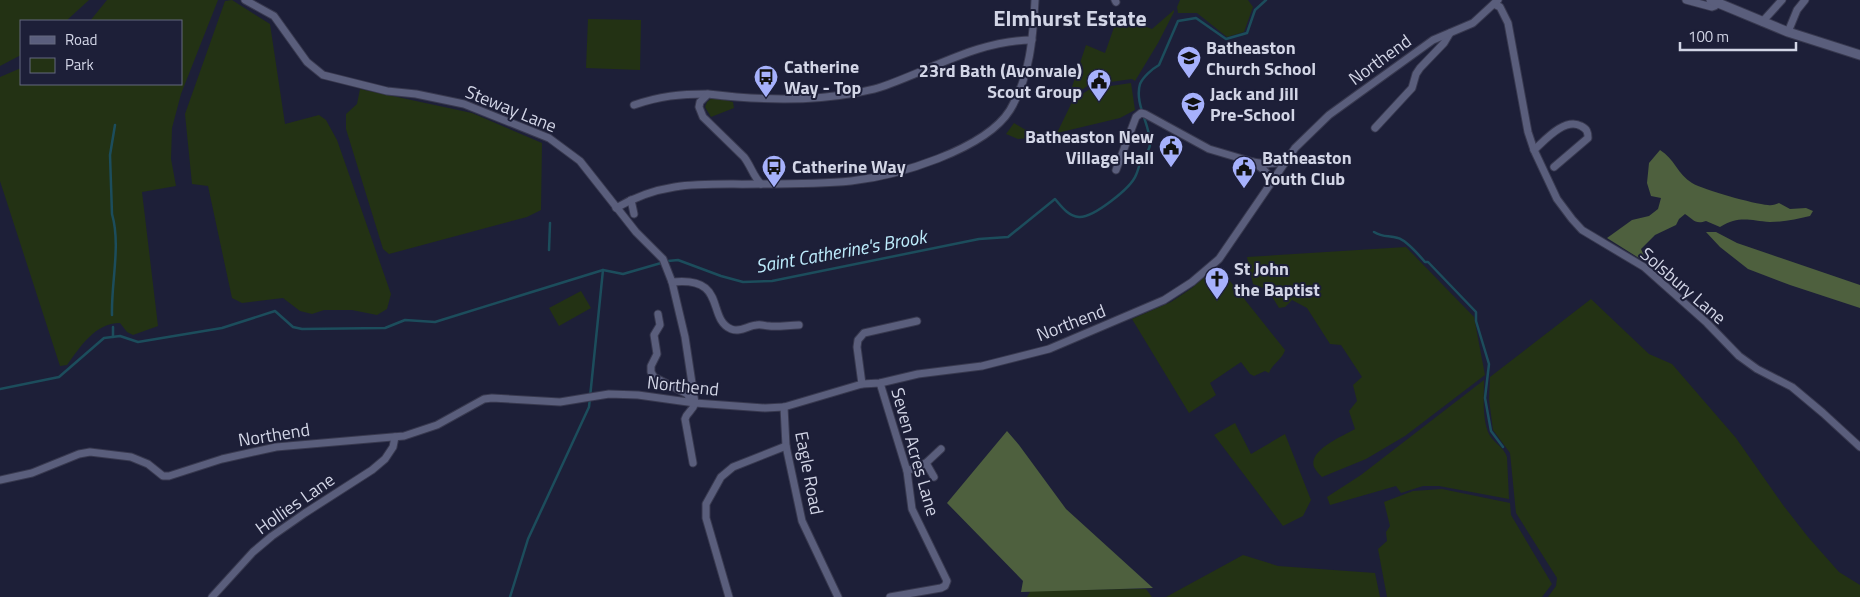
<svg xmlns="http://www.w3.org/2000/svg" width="1860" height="597" font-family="'Titillium Web',sans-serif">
	<rect width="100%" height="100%" fill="#1d1f38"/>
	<g fill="#233214">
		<path d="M0 0H89L66 21H21V55L0 66Z"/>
		<path d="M107 0H218L181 94 172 128 171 159 176 186 142 192 158 326 133 335 127 332 120 323C95 323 81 346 67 365L60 366 0 181V77L21 68V84H181V21H90Z"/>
		<path d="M232 0 270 24 285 124 319 115 326 120 337 140 391 294 387 309 377 315 352 310H324L312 314 300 311 283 298 242 303 232 298 208 186 192 184 185 114 225 1Z"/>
		<path d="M1180 0H1248L1253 7 1244 32 1227 37 1197 13H1178L1177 7Z"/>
		<path d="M1174 10V12L1158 43 1135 81 1132 79 1089 85 1071 97 1069 96 1086 45 1105 53 1118 16 1152 29Z"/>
		<path d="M588 19 641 20 640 70 586 68Z"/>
		<path d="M1131 83 1135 110 1120 118 1057 133 1073 100 1090 89Z"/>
		<path d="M360 89 472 113 542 143 541 210 527 217 389 254 383 249 346 129V114L357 104Z"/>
		<path d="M713 97 733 102 734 108 711 117 705 107 707 102Z"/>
		<path d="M1014 123 1024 129 1048 134 1049 136 1018 139 1006 134Z"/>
		<path d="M1406 247 1474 317 1485 375 1405 436 1366 459 1322 477C1319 474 1316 471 1314 467 1308 450 1343 436 1355 429L1349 411 1357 401 1353 385 1362 377 1341 345 1330 344 1307 308 1292 300 1285 307 1279 308 1268 290 1253 284 1247 257Z"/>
		<path d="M1215 268 1222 271 1285 350C1282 360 1272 364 1269 373L1265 371 1254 376 1250 374 1241 362 1210 383 1216 395 1189 413 1132 319 1171 302 1192 288Z"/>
		<path d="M581 291 591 308 559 326 549 308Z"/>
		<path d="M1591 299 1649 354 1672 364 1736 438 1783 505 1808 537 1839 572 1860 585V597H1548L1556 586 1557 578 1516 513 1510 453 1493 430 1489 399 1490 377Z"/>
		<path d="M1484 380C1484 396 1482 416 1488 432 1492 442 1504 447 1507 457L1509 499 1439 486H1423L1401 493 1396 486 1330 505 1327 497 1361 475Z"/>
		<path d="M1235 423 1251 454 1285 434 1311 500 1303 516 1283 526 1214 435Z"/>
		<path d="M1442 489 1510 503 1511 515 1552 584 1542 597H1387L1378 549 1387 541 1386 532 1390 526 1384 502 1413 491Z"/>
		<path d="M1243 555 1278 566 1375 573 1380 597H1166Z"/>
		<path d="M1146 589 1152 597H1027L1031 590Z"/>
	</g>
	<g fill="#4e603e">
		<path d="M1660 150C1674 158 1678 175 1692 183 1704 190 1754 204 1768 205 1772 206 1776 204 1779 203L1790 209 1806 208 1813 211 1810 216C1797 219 1784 222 1770 222 1750 221 1740 215 1720 227L1706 221C1695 225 1693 219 1685 214L1679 219 1676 225 1655 235 1641 249 1644 256 1642 260 1607 238 1632 220 1649 216 1658 209 1661 198 1651 196 1647 183 1649 163Z"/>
		<path d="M1706 232H1716L1737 243 1860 285V308L1790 285 1748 269 1720 247Z"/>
		<path d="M1007 431 1019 445 1066 509 1153 588 1021 592 1023 581 947 503Z"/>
	</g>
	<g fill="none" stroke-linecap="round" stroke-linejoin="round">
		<g stroke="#1c4d5c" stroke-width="2.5">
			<path d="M1374 232C1384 238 1388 235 1398 238 1406 240 1419 255 1425 262H1428L1476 312V321L1489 364 1485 398 1491 431 1503 447"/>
			<path d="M549 250 550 223"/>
			<path d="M112 315C111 283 121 245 112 214L110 155 115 125"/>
			<path d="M113 327V337"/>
			<path d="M0 389 59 377 104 338 120 336 138 342 222 328 275 311 293 327 302 329 385 328 405 320 435 322 603 270 623 274 668 261 678 260 721 276 743 282 772 281 979 239 1008 237 1055 199C1061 206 1068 216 1079 217 1093 218 1131 188 1136 175 1138 171 1139 165 1141 161 1144 155 1150 151 1150 144 1151 126 1134 104 1140 84 1143 77 1152 69 1159 65L1178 21 1196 18 1226 39 1247 33 1255 10 1266 0"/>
			<path d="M510 597 528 539 589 407 603 270"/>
		</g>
		<defs>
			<g id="minor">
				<path d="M245 0 274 16 307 62 323 75 387 91 416 94 464 104 549 138 580 161 636 232 663 259 672 282 685 337 695 403C693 411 687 412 685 419L693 463"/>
				<path d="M1115 0 1116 2"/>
				<path d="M1686 0 1712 7 1715 6 1716 3"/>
				<path d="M1494 4 1500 7 1508 23 1528 132 1534 150 1557 199 1572 219 1582 230 1644 267 1707 323 1739 356 1757 369 1792 387 1823 413 1860 447"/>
				<path d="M1762 22 1782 0"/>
				<path d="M1788 32 1797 10 1805 0"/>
				<path d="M634 105C660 96 680 94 707 94"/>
				<path d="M1375 128 1412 88 1416 74 1420 68 1444 43 1450 33"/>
				<path d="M1534 150C1545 140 1565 117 1581 126 1587 129 1588 132 1588 138L1554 167"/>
				<path d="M1116 170 1136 117 1141 113 1145 114 1209 149 1253 162"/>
				<path d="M1273 180 1264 170 1253 162C1265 164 1275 165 1286 160"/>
				<path d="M761 184C753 176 751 166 744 157L703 117 699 107 700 102 708 94C757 100 806 102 855 93 864 91 873 90 881 87 931 70 979 40 1032 40"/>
				<path d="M631 200 634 214"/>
				<path d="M616 208C665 179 706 185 760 184 790 184 821 184 851 181 896 176 985 150 1010 110 1030 77 1033 37 1035 0"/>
				<path d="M672 282C728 276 706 318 731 329 740 333 749 325 757 325 761 324 765 326 769 326 779 327 789 325 799 325"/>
				<path d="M658 314 660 325 654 335 657 354 651 366V372L654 377 687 394 694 403"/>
				<path d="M880 383 907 471 912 509 947 581 945 586 941 588 890 597"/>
				<path d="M862 384 857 347 858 340 864 333 917 321"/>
				<path d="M784 407 786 446 802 521 838 597"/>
				<path d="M926 463 934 477"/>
				<path d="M907 471 926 463 941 449"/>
				<path d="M0 480 32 473 79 454 90 452 131 457 148 464 163 476H169L222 459 276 447 404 436 437 425 484 399 492 398 560 402 609 394 638 395 695 403 765 408 784 407 862 384 880 383 918 374 982 366 1049 349 1164 300 1192 282 1219 259 1295 148 1329 115 1365 89 1433 40 1473 23 1498 0"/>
				<path d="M212 597 253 552 272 536 305 513 372 470 385 459 393 447 395 437"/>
				<path d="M729 597 706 518V504L721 477 733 467 786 446"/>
			</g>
			<path id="tertiary" d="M1711 0 1788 32 1860 55"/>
		</defs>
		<use href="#minor" stroke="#38394f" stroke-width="9"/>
		<use href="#tertiary" stroke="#38394f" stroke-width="11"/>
		<use href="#minor" stroke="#5a5e7c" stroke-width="7"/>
		<use href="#tertiary" stroke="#5a5e7c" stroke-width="9"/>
	</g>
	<defs>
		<symbol id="school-pin" viewBox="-11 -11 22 30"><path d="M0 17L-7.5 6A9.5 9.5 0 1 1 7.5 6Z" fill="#a6b1fc" stroke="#1d1f38"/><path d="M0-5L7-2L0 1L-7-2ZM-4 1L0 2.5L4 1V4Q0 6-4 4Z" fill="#111"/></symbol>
		<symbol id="bus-pin" viewBox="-11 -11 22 30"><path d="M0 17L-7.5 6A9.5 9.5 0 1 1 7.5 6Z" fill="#a6b1fc" stroke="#1d1f38"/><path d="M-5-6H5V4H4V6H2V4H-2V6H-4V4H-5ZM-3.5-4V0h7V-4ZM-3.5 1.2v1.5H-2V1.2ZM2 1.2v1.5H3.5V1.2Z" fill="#111"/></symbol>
		<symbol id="civic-pin" viewBox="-11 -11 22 30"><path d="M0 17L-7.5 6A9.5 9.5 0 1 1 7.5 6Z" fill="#a6b1fc" stroke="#1d1f38"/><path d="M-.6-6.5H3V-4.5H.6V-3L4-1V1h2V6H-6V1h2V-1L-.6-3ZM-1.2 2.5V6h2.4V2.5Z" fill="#111"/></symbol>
		<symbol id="church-pin" viewBox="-11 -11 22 30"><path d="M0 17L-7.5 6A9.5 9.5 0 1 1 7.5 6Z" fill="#a6b1fc" stroke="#1d1f38"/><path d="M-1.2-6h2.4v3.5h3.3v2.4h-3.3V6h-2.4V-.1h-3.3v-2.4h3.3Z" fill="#111"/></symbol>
	</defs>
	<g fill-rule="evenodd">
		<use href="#school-pin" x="1175" y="44" width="28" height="38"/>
		<use href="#bus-pin" x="752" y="63" width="28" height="38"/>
		<use href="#civic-pin" x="1085" y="67" width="28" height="38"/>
		<use href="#school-pin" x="1179" y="90" width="28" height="38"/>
		<use href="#civic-pin" x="1157" y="133" width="28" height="38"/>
		<use href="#bus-pin" x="760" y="153" width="28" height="38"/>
		<use href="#civic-pin" x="1230" y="154" width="28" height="38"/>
		<use href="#church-pin" x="1203" y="265" width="28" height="38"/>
	</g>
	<g text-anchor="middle" stroke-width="4" stroke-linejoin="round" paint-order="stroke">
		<g font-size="18" font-weight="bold" fill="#d2d5e6" stroke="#1d1f38" text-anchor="start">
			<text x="1206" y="54">Batheaston<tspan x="1206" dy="21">Church School</tspan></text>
			<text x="784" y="73">Catherine<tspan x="784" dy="21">Way - Top</tspan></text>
			<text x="1082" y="77" text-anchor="end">23rd Bath (Avonvale)<tspan x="1082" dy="21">Scout Group</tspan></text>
			<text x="1210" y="100">Jack and Jill<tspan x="1210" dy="21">Pre-School</tspan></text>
			<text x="1154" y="143" text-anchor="end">Batheaston New<tspan x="1154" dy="21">Village Hall</tspan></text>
			<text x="1262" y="164">Batheaston<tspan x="1262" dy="21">Youth Club</tspan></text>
			<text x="792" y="173">Catherine Way</text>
			<text x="1234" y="275">St John<tspan x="1234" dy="21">the Baptist</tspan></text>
		</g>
		<g font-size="18" fill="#d2d5e6" stroke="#1d1f38">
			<text transform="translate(1380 60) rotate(-36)" y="6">Northend</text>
			<text transform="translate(511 109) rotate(22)" y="6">Steway Lane</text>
			<text transform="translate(1683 286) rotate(41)" y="6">Solsbury Lane</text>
			<text transform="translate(1071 323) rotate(-21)" y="6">Northend</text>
			<text transform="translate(683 386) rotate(6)" y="6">Northend</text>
			<text transform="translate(274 435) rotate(-9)" y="6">Northend</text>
			<text transform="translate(915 452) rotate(74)" y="6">Seven Acres Lane</text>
			<text transform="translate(809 473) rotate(79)" y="6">Eagle Road</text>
			<text transform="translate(295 504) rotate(-35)" y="6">Hollies Lane</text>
		</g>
		<g font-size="19" font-style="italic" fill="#bdecfc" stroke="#1d1f38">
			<text transform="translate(841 251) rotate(-10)" y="7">Saint Catherine's Brook</text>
		</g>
		<g font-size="22" font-weight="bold" fill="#d2d5e6" stroke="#1d1f38">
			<text x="1070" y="26">Elmhurst Estate</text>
		</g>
	</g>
	<rect x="20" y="20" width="162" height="65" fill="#1d1f38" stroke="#65687e"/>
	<rect x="30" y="36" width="25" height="8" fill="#5a5e7c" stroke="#65687e"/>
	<text x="65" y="45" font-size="15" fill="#d2d5e6">Road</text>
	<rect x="30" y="58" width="25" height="15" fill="#233214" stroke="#65687e"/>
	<text x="65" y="70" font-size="15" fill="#d2d5e6">Park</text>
	<path d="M1680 42v8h116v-8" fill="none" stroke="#d2d5e6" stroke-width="2.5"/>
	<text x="1688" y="42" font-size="15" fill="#d2d5e6" stroke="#1d1f38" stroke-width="4" paint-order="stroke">100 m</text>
</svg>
